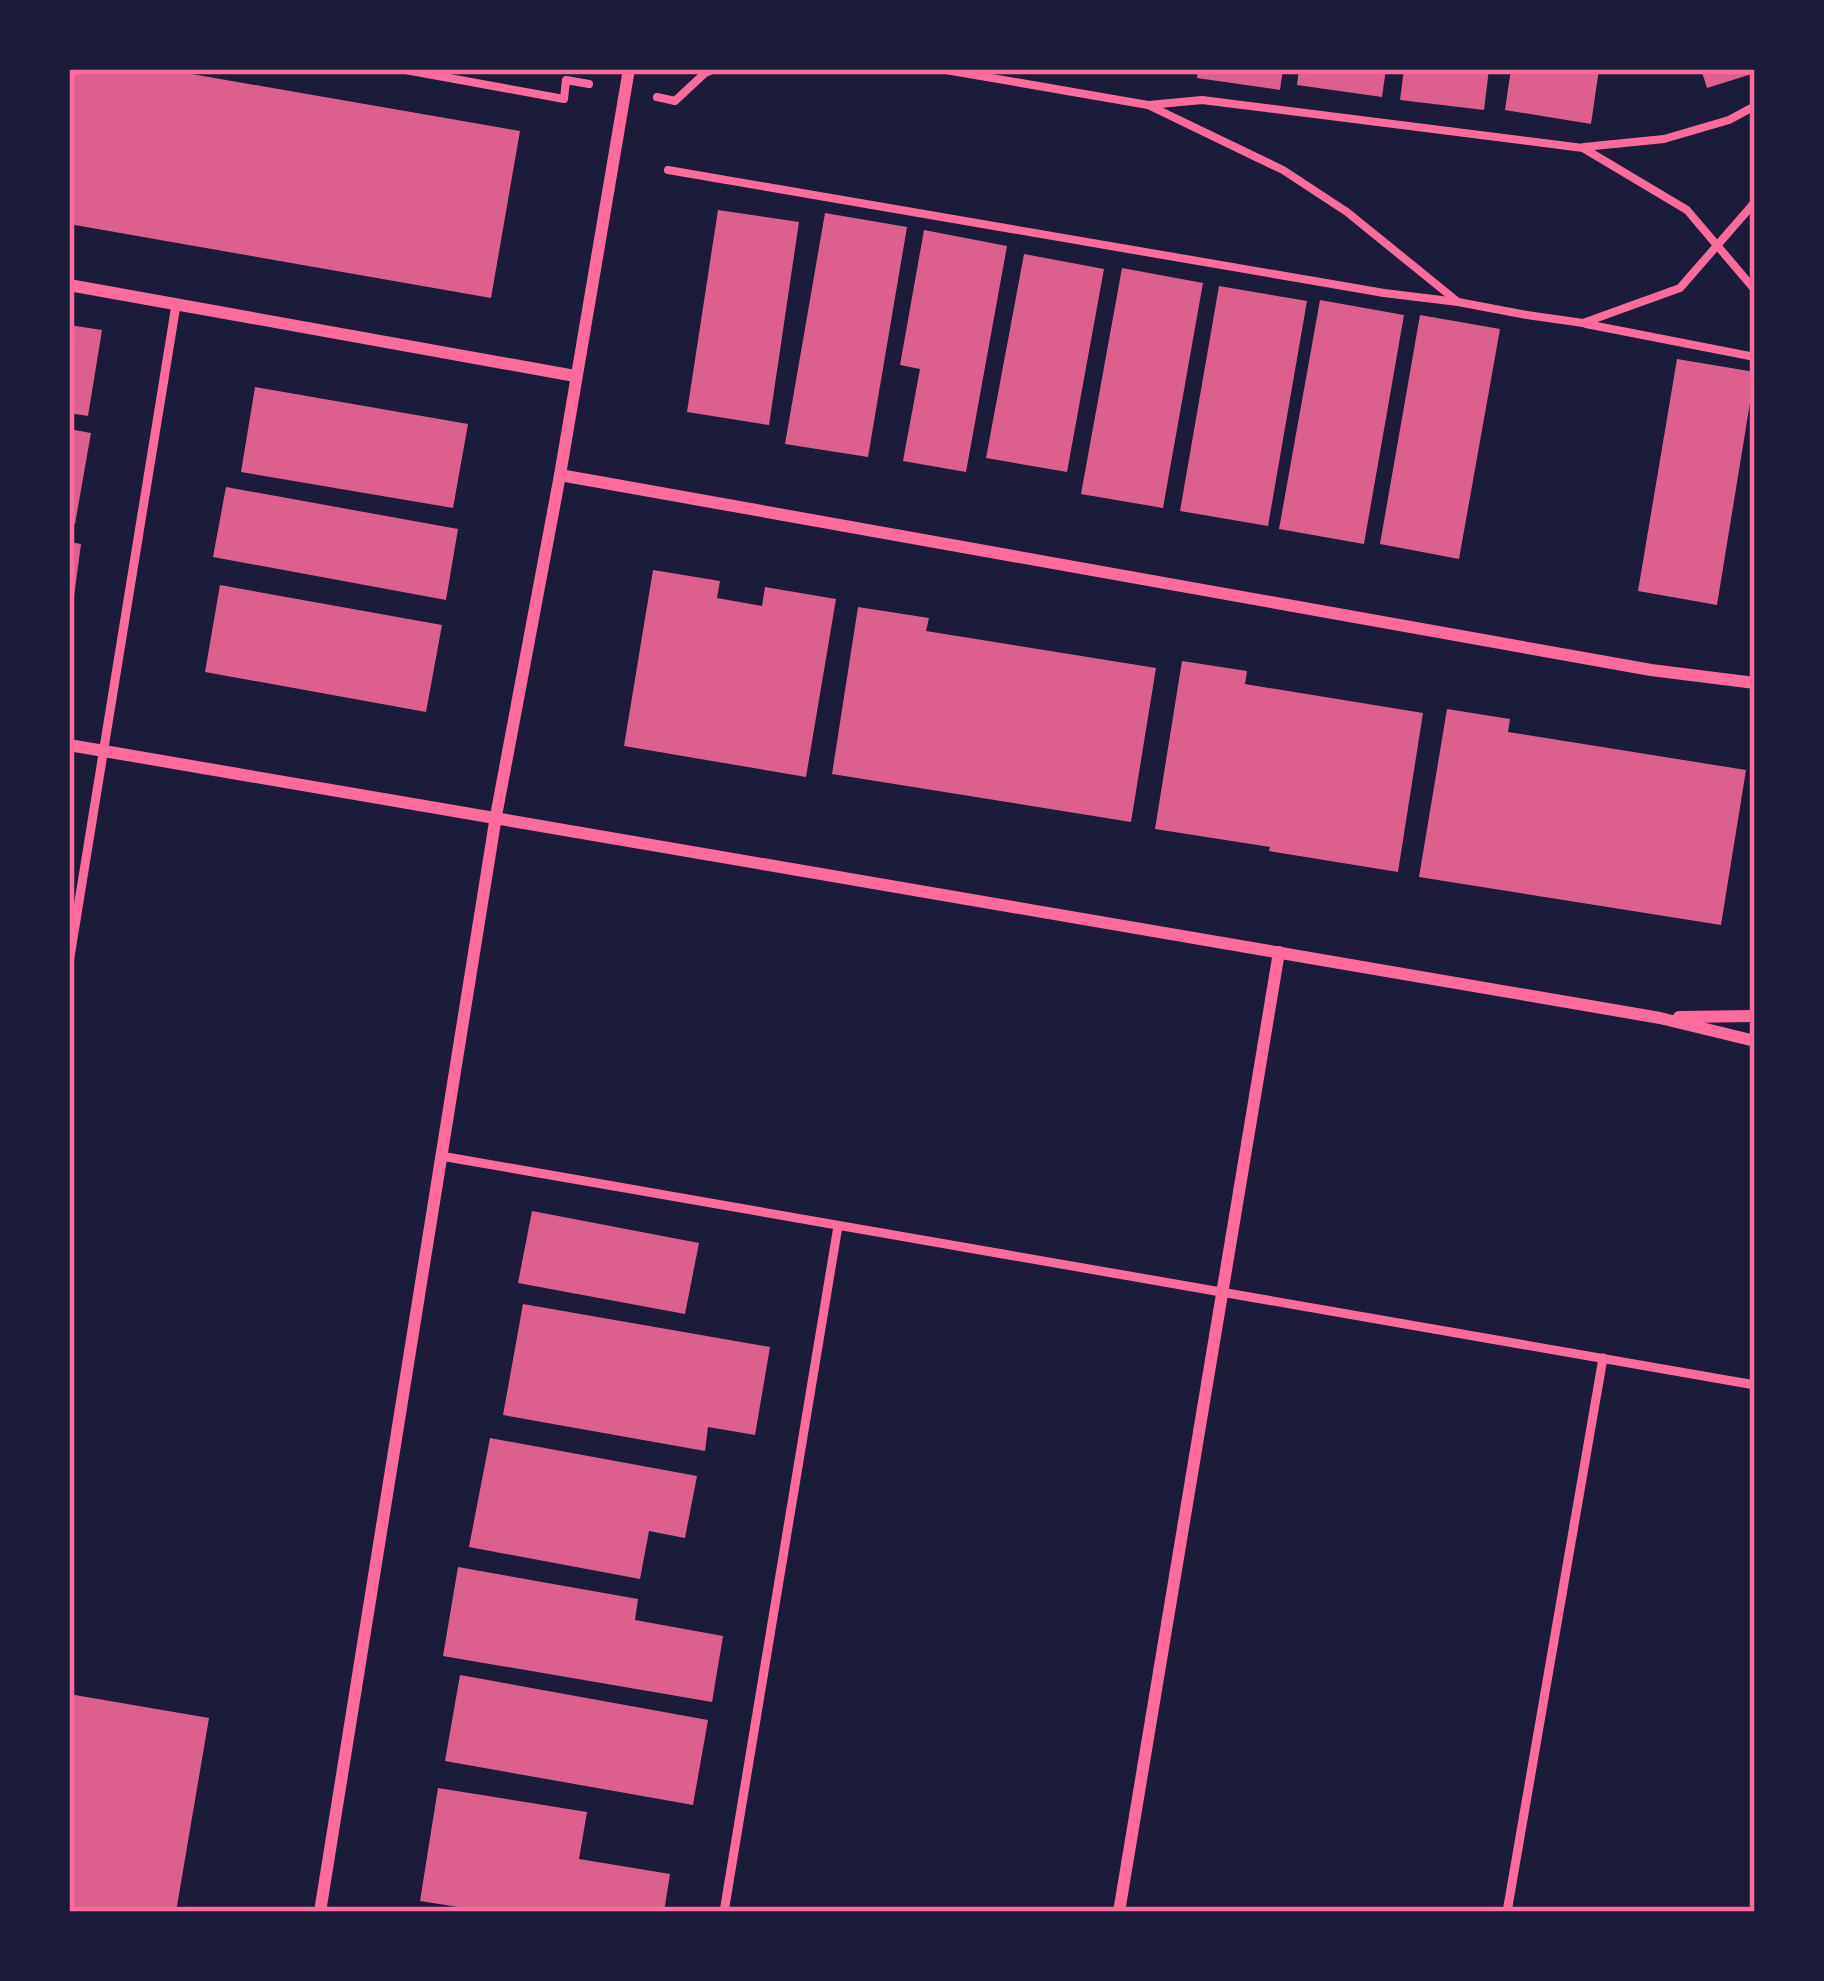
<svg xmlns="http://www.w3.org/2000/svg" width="1824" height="1981" font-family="Jost,sans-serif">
	<rect width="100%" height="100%" fill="#1b1b3a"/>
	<g fill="#dd5f8e">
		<path d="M69 69H163L520 131 491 298 69 224Z"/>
		<path d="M1198 69H1283L1280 90 1197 78Z"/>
		<path d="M1299 69H1386L1382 97 1297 85Z"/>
		<path d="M1404 69H1489L1484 110 1400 100Z"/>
		<path d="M1511 69H1599L1591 124 1505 110Z"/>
		<path d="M1701 69H1755V73L1707 88Z"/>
		<path d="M718 210 799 222 769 425 687 412Z"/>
		<path d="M825 213 907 227 868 457 785 444Z"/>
		<path d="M924 230 1007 246 966 472 903 461 920 369 900 365Z"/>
		<path d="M1024 254 1104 269 1067 472 986 458Z"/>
		<path d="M1122 268 1203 283 1163 508 1081 494Z"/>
		<path d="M1219 286 1307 301 1268 526 1180 511Z"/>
		<path d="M1320 300 1404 315 1364 544 1279 529Z"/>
		<path d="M1420 315 1500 329 1459 559 1380 544Z"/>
		<path d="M69 325 102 330 88 416 69 413Z"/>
		<path d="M1677 359 1755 372 1717 605 1638 591Z"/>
		<path d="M255 387 468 424 453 508 241 472Z"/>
		<path d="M69 429 91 433 75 524 69 523Z"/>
		<path d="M226 487 458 529 446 600 213 557Z"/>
		<path d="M69 542 81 544 72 612H69Z"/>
		<path d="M653 570 720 581 717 598 762 606 765 587 836 599 806 777 624 746Z"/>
		<path d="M220 585 442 625 426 712 205 672Z"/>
		<path d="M858 607 929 618 926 631 1156 668 1131 822 832 774Z"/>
		<path d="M1182 661 1247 671 1245 684 1423 713 1398 872 1269 851 1270 847 1155 829Z"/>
		<path d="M1447 709 1510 719 1508 732 1746 770 1721 925 1419 877Z"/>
		<path d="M532 1211 699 1243 685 1314 518 1283Z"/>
		<path d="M523 1304 770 1347 755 1435 708 1427 705 1451 503 1415Z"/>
		<path d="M490 1438 697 1476 685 1538 649 1531 640 1579 469 1547Z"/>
		<path d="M458 1567 638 1599 635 1620 723 1636 712 1702 443 1656Z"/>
		<path d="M460 1675 708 1720 693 1805 445 1761Z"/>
		<path d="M69 1694 209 1718 176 1912H69Z"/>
		<path d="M438 1788 587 1812 579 1859 670 1874 664 1912H490L420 1901Z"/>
	</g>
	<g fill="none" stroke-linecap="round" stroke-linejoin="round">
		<g stroke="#ff6b9d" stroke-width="8">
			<path d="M400 69 564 99 566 80 589 84"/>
			<path d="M940 69 1148 105 1283 170 1347 212 1458 302 1527 315 1583 323 1680 288 1755 202"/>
			<path d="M657 97 675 101 705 73 715 69"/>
			<path d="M1149 105 1202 100 1583 148 1687 210 1755 290"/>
			<path d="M1584 147 1664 139 1729 120 1755 106"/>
			<path d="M668 170 1384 293 1458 302"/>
			<path d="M1586 324 1755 357"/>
		</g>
		<g stroke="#ff6b9d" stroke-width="9">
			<path d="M69 963 176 305"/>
			<path d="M441 1156 1755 1385"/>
			<path d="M724 1912 838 1226"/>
			<path d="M1507 1912 1603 1358"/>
		</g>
		<g stroke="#ff6b9d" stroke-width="12">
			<path d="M69 285 575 376"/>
			<path d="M560 475 1651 670 1755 683"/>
			<path d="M69 745 1660 1018 1755 1041"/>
			<path d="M1679 1017 1755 1016"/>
			<path d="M320 1912 496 816 560 475 629 69"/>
			<path d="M1119 1912 1279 952"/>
		</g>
	</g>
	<rect width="1824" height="1981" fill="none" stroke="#1b1b3a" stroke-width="144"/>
	<rect x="72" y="72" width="1680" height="1837" fill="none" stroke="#ff6b9d" stroke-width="4.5"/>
</svg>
